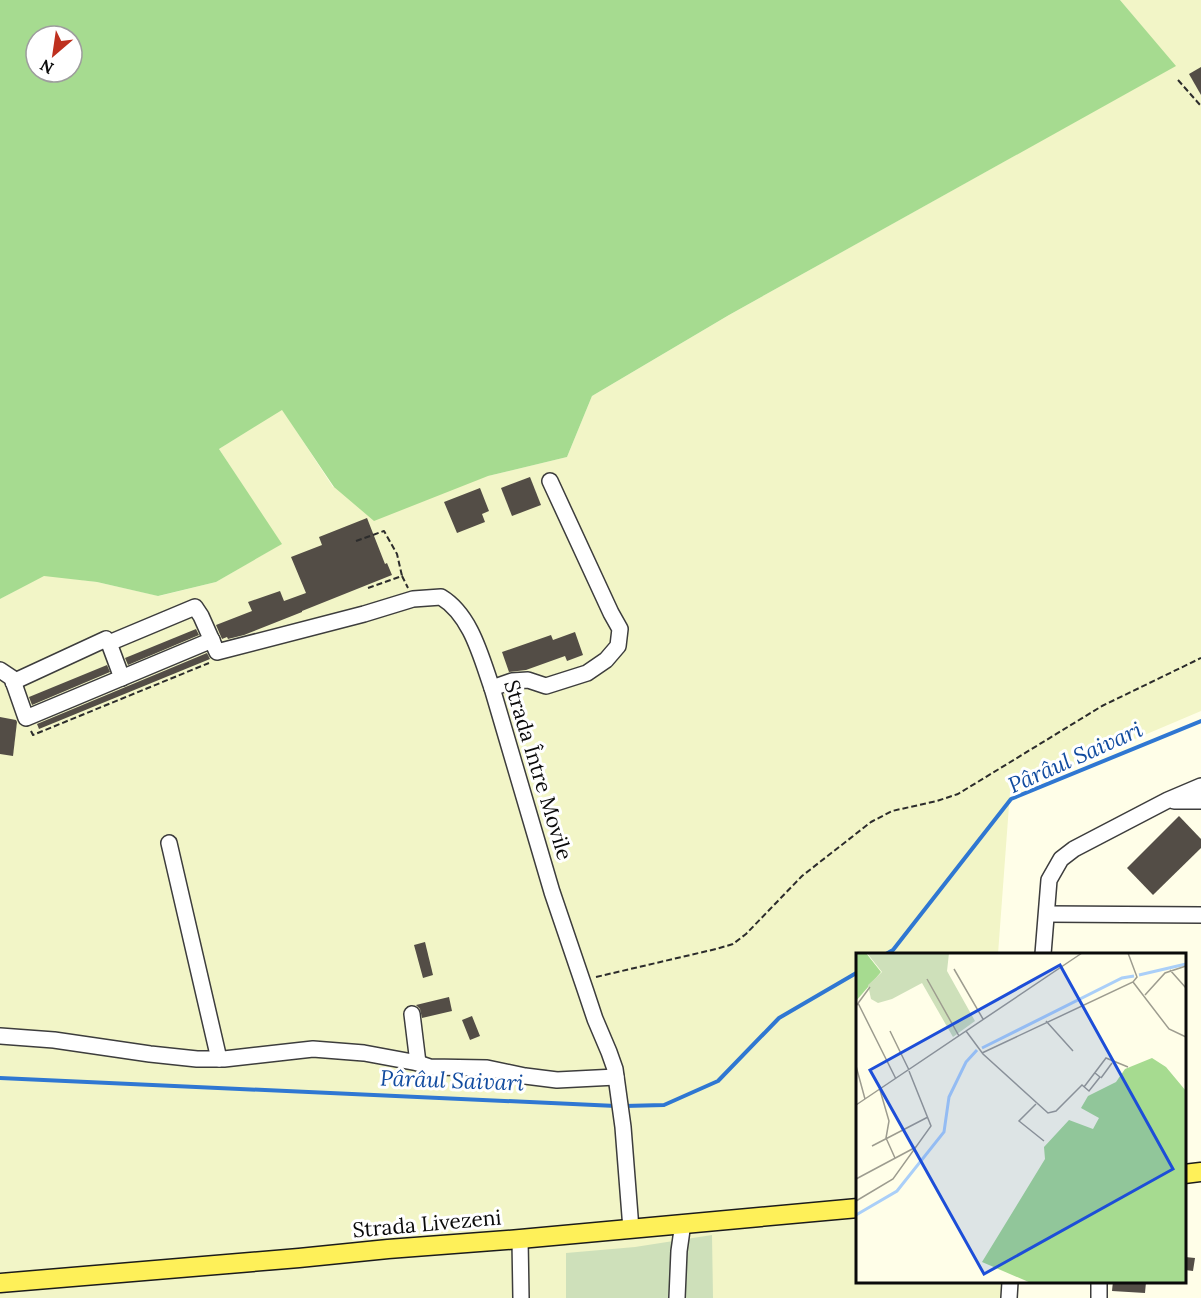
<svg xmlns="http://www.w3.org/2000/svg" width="1201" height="1298" font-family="Lora,serif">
	<rect width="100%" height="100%" fill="#fffee8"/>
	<path fill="#f2f5c7" d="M1120 0H1201V711L1010 792 998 954H858V1282H1011L1010 1298H0V599L44 575 97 582 159 596 216 582 281 544 219 449 282 409 333 487 488 476 567 457 592 396 729 315 1175 66Z"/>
	<path fill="#a6db90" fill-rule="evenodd" d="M0 0H1120L1176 66 729 315 592 396 567 457 488 476 374 521 334 487 282 410 219 449 282 544 216 582 158 596 97 582 44 576 0 599ZM36 36H72V72H36Z"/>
	<path fill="#cee0ba" d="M712 1235 713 1298H566V1253L635 1247Z"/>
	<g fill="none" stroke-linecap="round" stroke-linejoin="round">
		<g stroke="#2f77d2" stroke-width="4">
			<path d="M886 954 893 950 1011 799 1201 721"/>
			<path d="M0 1078 616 1106"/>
			<path d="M624 1106 664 1105 718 1081 779 1018 858 972"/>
		</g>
	</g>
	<g fill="#534d46">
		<path d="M1201 67V95L1189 74Z"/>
		<path d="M530 477 541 505 512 516 501 488Z"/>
		<path d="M480 488 489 511 482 514 485 522 457 533 444 502Z"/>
		<path d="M367 518 385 564 387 563 392 575 302 611V612L244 635 228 639 227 637 222 639 216 625 252 611 248 602 280 591 284 601 306 593 291 557 322 545 319 537Z"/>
		<path d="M196 629 199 635 128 665 125 658Z"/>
		<path d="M575 632 583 655 567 661 565 656 526 670 509 672 502 652 551 635 553 640Z"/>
		<path d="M207 653 210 659 39 729 37 724Z"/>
		<path d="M107 665 110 672 32 705 29 697Z"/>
		<path d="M0 717 16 720 17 722 13 756 0 754Z"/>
		<path d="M1179 816 1201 839V848L1153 895 1127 868Z"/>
		<path d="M425 942 433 975 423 978 414 945Z"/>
		<path d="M449 997 452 1011 422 1018 420 1009 416 1005Z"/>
		<path d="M472 1016 480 1036 470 1040 462 1020Z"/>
		<path d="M1185 1257 1195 1258 1193 1271 1185 1270Z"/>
		<path d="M1113 1281H1144L1146 1282 1145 1293 1112 1291Z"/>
	</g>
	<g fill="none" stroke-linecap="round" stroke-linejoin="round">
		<defs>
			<g id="minor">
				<path d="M0 670 12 678 26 718 212 640"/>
				<path d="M122 678 109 643 195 607 201 616 217 652 364 614 413 599 441 597C471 615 481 657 492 688L552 892 586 992 595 1019 609 1052 615 1069 623 1127 631 1229"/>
				<path d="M13 682 106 639 109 643"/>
				<path d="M492 688 512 681 528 680 546 686 587 673 606 660 618 646 620 629 611 613 550 481"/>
				<path d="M1174 801H1201"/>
				<path d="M169 843 219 1059"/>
				<path d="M1047 914 1201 915"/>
				<path d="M1043 954 1049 880 1061 859 1074 849 1168 800 1201 786"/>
				<path d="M412 1014 418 1063"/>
				<path d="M0 1036 54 1040 150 1054 197 1059H224L313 1049 364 1053 418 1063 430 1067 487 1068 525 1076 557 1080 616 1077"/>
				<path d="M520 1239 521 1298"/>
				<path d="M677 1298 679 1251 683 1223"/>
				<path d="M1009 1298 1010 1282"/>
				<path d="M1099 1298V1282"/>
			</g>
			<g id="major">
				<path d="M1184 1174 1201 1172"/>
				<path d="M0 1283 299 1258 388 1249 520 1239 858 1208"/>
			</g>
		</defs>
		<use href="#minor" stroke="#3d3d3d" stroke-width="18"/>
		<use href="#major" stroke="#1b1b1b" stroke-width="21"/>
		<g stroke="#2c2c2c" stroke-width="2" stroke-dasharray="6 3" stroke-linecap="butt">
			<path d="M1178 80 1201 106"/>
			<path d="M356 541 384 531 397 554 402 576"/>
			<path d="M368 588 402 576 408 588"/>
			<path d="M31 731 33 735 209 663"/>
			<path d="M596 977 716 949 733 944 746 934 802 876 871 822 892 811 937 801 958 794 1102 706 1201 658"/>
		</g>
		<use href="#minor" stroke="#fff" stroke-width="15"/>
		<use href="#major" stroke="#fef059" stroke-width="18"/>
	</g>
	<g text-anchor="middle" stroke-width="6" stroke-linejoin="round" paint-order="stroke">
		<g font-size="21" fill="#0a0a0a" stroke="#fff">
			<text transform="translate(538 770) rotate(73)" y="7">Strada Între Movile</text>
			<text transform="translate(427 1224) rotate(-5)" y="7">Strada Livezeni</text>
		</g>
		<g font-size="22" font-style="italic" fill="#114b9f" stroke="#fff">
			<text transform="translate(1075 757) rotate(-24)" y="8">Pârâul Saivari</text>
			<text transform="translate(452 1080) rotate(2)" y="8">Pârâul Saivari</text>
		</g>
	</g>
	<g transform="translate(856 953)">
		<rect width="330" height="330" fill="#fffee8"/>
		<path d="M0 0H10L25 19 0 48ZM296 105 310 114 330 138V330H175L126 309 189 206 188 194 213 167 237 176 243 165 225 155 232 143 260 129 269 116Z" fill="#a6db90"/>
		<path d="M11 0H93L91 18 119 68 97 84 66 30 36 46 22 50 15 46 12 32 26 19Z" fill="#cee0ba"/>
		<path fill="none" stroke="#aacff8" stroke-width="3" d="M283 22 330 11M126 95 266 25 278 23M0 262 41 238 88 179 93 144 110 109 121 97"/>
		<path fill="none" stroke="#9d9c8f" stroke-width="1.5" d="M98 16 127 66M314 17 330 35M71 26 103 83M277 29 313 76 330 84M289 42 309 20 330 13M2 50 40 126M0 53 14 34M190 68 217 98M34 78 53 117M110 78 127 101 192 160 200 158 226 132 233 138 244 124 239 120M126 100 277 29 281 24 272 0M0 113 9 146M245 125 256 110M228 134 250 105 272 114M24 137 33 168 30 185 39 205M180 151 163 168 188 188M0 152 226 0M16 193 72 164M0 226 60 194M0 248 37 226 75 173 53 118"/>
		<path fill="#1d4ed8" fill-opacity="0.15" stroke="#1d4ed8" stroke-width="3" d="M204 12 317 216 128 321 14 117Z"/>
		<rect width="330" height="330" fill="none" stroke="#0a0a0a" stroke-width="3"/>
	</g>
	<g transform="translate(54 54) rotate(209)"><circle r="28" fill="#ffffff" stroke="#9d9d9d" stroke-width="1.5"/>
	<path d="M0-4.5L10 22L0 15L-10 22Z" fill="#be301e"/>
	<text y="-9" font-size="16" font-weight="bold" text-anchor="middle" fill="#0a0a0a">N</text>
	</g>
</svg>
